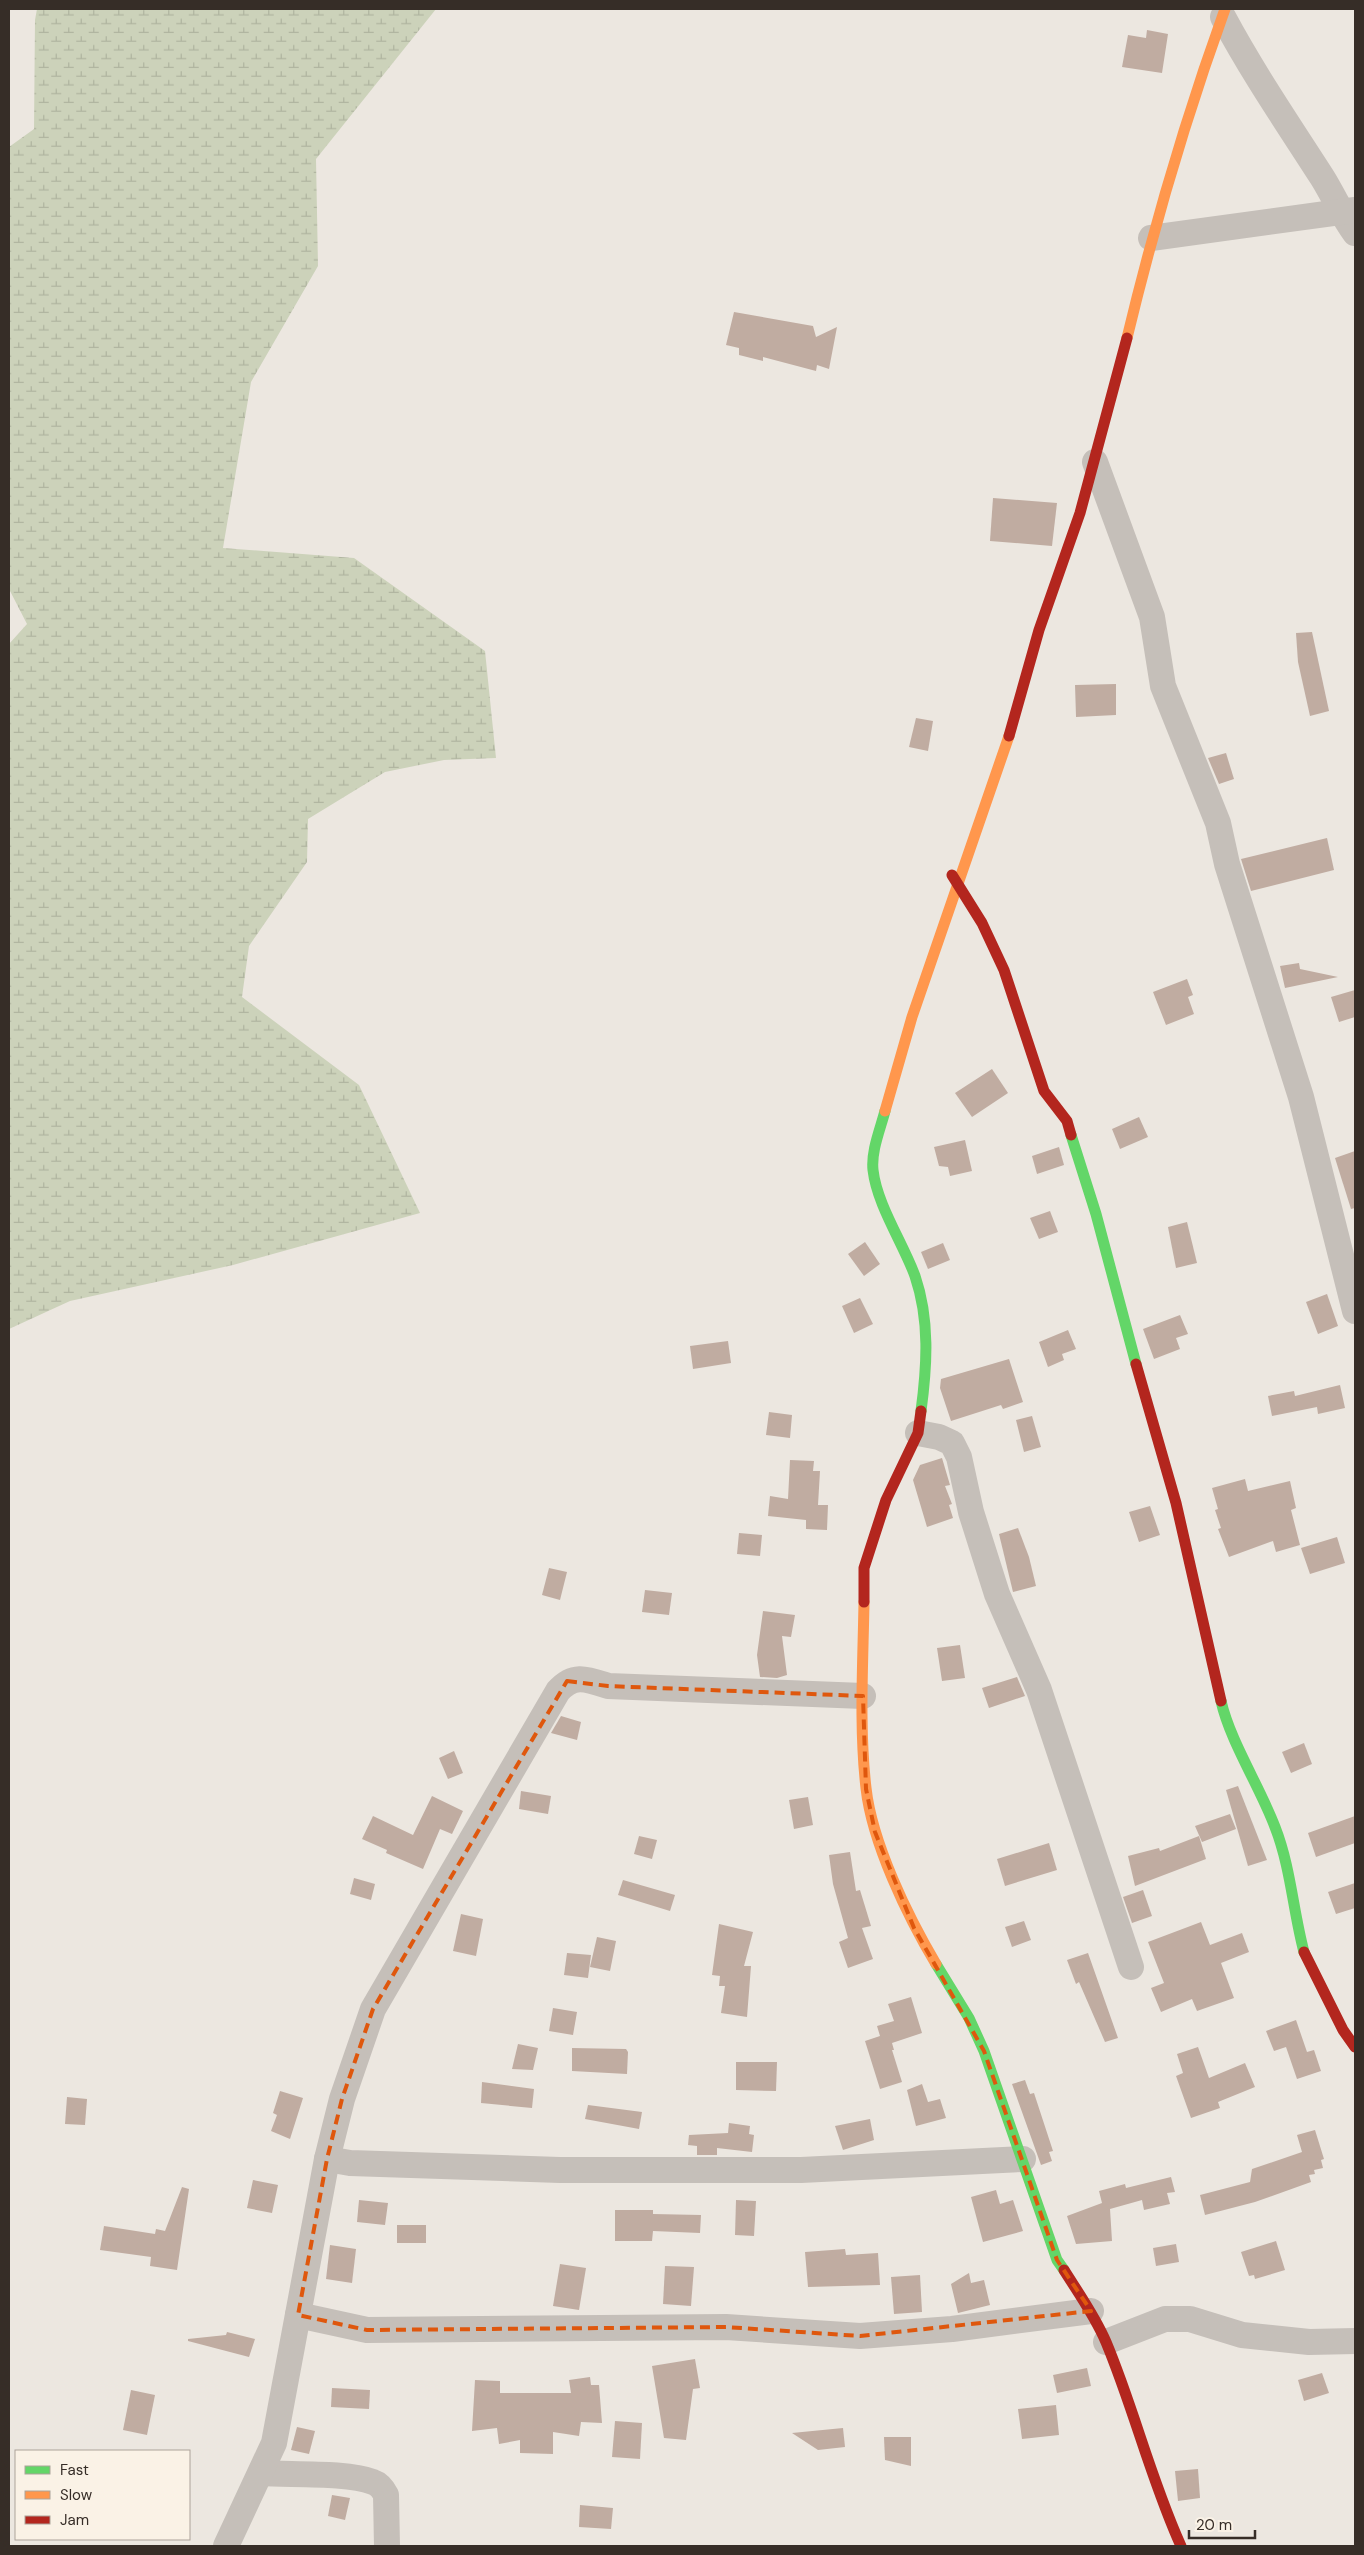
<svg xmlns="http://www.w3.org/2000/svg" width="1364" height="2555" font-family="'DM Sans',sans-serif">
	<defs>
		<pattern id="wetland-marsh" width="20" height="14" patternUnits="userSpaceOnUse" patternTransform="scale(1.25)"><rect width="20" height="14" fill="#ccd2ba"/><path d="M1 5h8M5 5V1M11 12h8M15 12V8" fill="none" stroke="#b0b5a0"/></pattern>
	</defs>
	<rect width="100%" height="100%" fill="#ece7e0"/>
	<path fill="url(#wetland-marsh)" d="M37 9H436L316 159 318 266 251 382 223 548 354 558 485 651 496 758 444 760 385 772 308 819 307 862 249 946 242 997 359 1085 420 1213 233 1265 70 1301 9 1329V644L27 624 9 589V147L34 129 35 20Z"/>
	<g fill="#c0aca1">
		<path d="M1147 30 1168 34 1162 73 1122 67 1128 35 1146 38Z"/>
		<path d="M734 312 813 326 816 337 837 327 829 369 817 365 816 371 763 357V361L739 355V348L726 345Z"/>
		<path d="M993 498 1057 503 1052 546 990 541Z"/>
		<path d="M1312 632 1329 711 1310 716 1298 662 1296 633Z"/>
		<path d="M1116 684V715L1076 717 1075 685Z"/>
		<path d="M916 718 933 721 928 751 909 747Z"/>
		<path d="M1226 753 1234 779 1219 784 1208 758Z"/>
		<path d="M1327 838 1334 870 1251 891 1241 859Z"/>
		<path d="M1299 963 1300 969 1338 977 1285 988 1280 966Z"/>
		<path d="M1187 979 1193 995 1188 997 1194 1014 1166 1025 1153 992Z"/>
		<path d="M1355 990V1017L1339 1022 1331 997Z"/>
		<path d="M992 1069 1008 1093 972 1117 955 1093Z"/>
		<path d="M1139 1117 1148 1137 1120 1149 1112 1129Z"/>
		<path d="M965 1140 972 1171 950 1176 948 1167 939 1166 934 1147Z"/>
		<path d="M1059 1147 1064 1165 1037 1174 1032 1156Z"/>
		<path d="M1355 1151V1208L1351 1209 1335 1158Z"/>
		<path d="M1050 1211 1058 1232 1039 1239 1030 1218Z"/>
		<path d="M1187 1222 1197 1263 1176 1268 1168 1227Z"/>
		<path d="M865 1242 880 1264 864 1276 848 1254Z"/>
		<path d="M943 1243 950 1260 928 1269 921 1252Z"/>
		<path d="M1327 1294 1338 1326 1318 1334 1306 1302Z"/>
		<path d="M860 1298 873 1324 854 1333 842 1306Z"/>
		<path d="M1180 1315 1188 1334 1176 1338 1180 1349 1154 1359 1143 1329Z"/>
		<path d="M1068 1330 1076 1349 1062 1354 1064 1360 1048 1367 1039 1342Z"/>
		<path d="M728 1341 731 1363 693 1369 690 1346Z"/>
		<path d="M1009 1359 1023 1402 1003 1409 1001 1405 951 1421 940 1388 941 1379Z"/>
		<path d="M1340 1385 1345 1408 1318 1414 1317 1407 1272 1416 1268 1396 1294 1391 1295 1396Z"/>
		<path d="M769 1412 792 1415 790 1438 766 1435Z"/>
		<path d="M1032 1416 1041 1447 1024 1452 1016 1420Z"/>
		<path d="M942 1458 950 1485 945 1486 952 1504 949 1505 953 1518 927 1527 913 1480 920 1465Z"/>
		<path d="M790 1460 814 1461 813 1471H820L818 1505H828L827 1530 806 1529V1520L768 1516 770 1496 788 1499Z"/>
		<path d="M1245 1479 1248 1491 1290 1481 1296 1508 1291 1510 1300 1545 1276 1552 1273 1541 1229 1557 1218 1529 1221 1528 1215 1510 1218 1509 1212 1488Z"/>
		<path d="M1150 1506 1160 1535 1139 1542 1129 1512Z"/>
		<path d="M1018 1528 1029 1557 1036 1586 1013 1592 999 1534Z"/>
		<path d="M739 1533 762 1535 760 1556 737 1554Z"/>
		<path d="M1337 1537 1345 1563 1310 1574 1301 1548Z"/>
		<path d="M549 1568 567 1572 560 1600 542 1595Z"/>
		<path d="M645 1590 672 1593 669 1615 642 1612Z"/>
		<path d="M763 1611 795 1615 791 1637 782 1636 787 1675 777 1678 760 1677 757 1655Z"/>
		<path d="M960 1645 965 1678 942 1681 937 1648Z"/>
		<path d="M1017 1677 1025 1696 989 1708 982 1688Z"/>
		<path d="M561 1716 581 1722 577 1740 551 1733Z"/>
		<path d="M1304 1743 1312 1764 1291 1773 1282 1752Z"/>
		<path d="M454 1751 463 1773 448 1779 439 1758Z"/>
		<path d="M1238 1786 1267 1860 1248 1866 1226 1790Z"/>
		<path d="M521 1791 551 1796 548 1814 519 1809Z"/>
		<path d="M432 1796 463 1811 452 1834 440 1829 423 1869 386 1853 387 1850 362 1839 373 1816 413 1835Z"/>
		<path d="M808 1797 813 1825 794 1829 789 1800Z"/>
		<path d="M1230 1814 1236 1829 1202 1842 1195 1826Z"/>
		<path d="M1355 1816V1843L1316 1857 1308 1833Z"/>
		<path d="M639 1836 657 1840 652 1859 634 1854Z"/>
		<path d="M1199 1836 1206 1859 1135 1886 1128 1856 1159 1848 1160 1851Z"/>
		<path d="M1049 1843 1057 1870 1005 1886 997 1859Z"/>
		<path d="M850 1852 856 1891 860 1890 871 1926 862 1928 873 1959 848 1968 839 1942 848 1938 833 1884 829 1855Z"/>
		<path d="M354 1878 375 1884 371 1900 350 1894Z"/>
		<path d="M623 1880 675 1895 670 1911 618 1895Z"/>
		<path d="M1355 1883V1908L1336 1914 1328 1892Z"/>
		<path d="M1143 1890 1152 1916 1132 1923 1123 1897Z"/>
		<path d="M461 1914 483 1919 476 1956 453 1951Z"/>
		<path d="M1024 1921 1031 1940 1012 1947 1005 1927Z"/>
		<path d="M1201 1922 1210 1945 1242 1933 1249 1952 1221 1963 1234 1998 1197 2011 1192 1999 1161 2012 1151 1988 1164 1983 1148 1942Z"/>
		<path d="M719 1924 753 1932 744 1966H751L747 2017 721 2013 725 1986H719L720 1976 712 1975Z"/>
		<path d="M597 1937 616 1941 610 1971 590 1967Z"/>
		<path d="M567 1953 591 1955 588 1978 564 1975Z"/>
		<path d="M1088 1953 1118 2038 1105 2042 1079 1982 1076 1984 1067 1960Z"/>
		<path d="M911 1997 922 2033 892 2043 894 2050H892L902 2082 880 2089 865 2041 880 2036 877 2026 894 2021 888 2004Z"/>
		<path d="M553 2008 577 2012 573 2035 549 2031Z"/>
		<path d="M1296 2020 1307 2052 1314 2050 1321 2071 1297 2079 1286 2047 1274 2051 1266 2031Z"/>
		<path d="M518 2044 538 2048 533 2070 512 2069Z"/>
		<path d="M1198 2047 1209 2078 1245 2063 1255 2087 1218 2102 1220 2108 1191 2118 1176 2076 1183 2073 1177 2054Z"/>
		<path d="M572 2048 626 2049 628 2052 627 2074 572 2071Z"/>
		<path d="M736 2062H777L776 2091 736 2090Z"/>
		<path d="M1025 2080 1030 2094 1034 2093 1053 2151 1049 2152 1052 2161 1041 2165 1012 2084Z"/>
		<path d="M482 2082 534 2089 532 2108 481 2103Z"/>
		<path d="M922 2084 928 2102 940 2099 946 2118 916 2126 907 2090Z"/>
		<path d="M280 2091 303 2098 290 2139 271 2131 277 2115 273 2113Z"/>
		<path d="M67 2097 87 2099 85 2125 65 2124Z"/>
		<path d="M588 2105 642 2112 639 2129 585 2119Z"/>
		<path d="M870 2119 874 2140 843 2150 835 2126Z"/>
		<path d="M729 2123 750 2126 749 2134 754 2135 752 2152 717 2148V2155H697V2146L688 2145 689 2135 728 2133Z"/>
		<path d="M1315 2130 1324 2159 1321 2160 1323 2168 1314 2170 1315 2174 1309 2175 1311 2182 1255 2202 1205 2215 1200 2195 1250 2182 1252 2169 1302 2152 1297 2135Z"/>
		<path d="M1171 2177 1175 2192 1167 2193 1170 2204 1144 2210 1142 2200 1110 2209 1112 2241 1076 2244 1067 2216 1102 2203 1099 2191 1125 2184 1126 2188Z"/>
		<path d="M253 2180 278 2185 272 2213 247 2208Z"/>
		<path d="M182 2187 189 2189 177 2270 150 2266 151 2257 100 2250 104 2226 155 2234 156 2229 165 2231Z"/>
		<path d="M996 2190 1000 2204 1013 2200 1023 2231 983 2242 971 2197Z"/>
		<path d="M359 2200 388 2203 385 2225 357 2222Z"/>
		<path d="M736 2200 756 2201 754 2236 735 2235Z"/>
		<path d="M615 2210H653V2214L701 2215 700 2233 653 2231 652 2241H615Z"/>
		<rect x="397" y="2225" width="29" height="18"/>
		<path d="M1276 2241 1285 2270 1255 2279 1254 2275 1249 2276 1241 2252Z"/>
		<path d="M1176 2244 1179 2262 1156 2266 1153 2248Z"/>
		<path d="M330 2245 356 2249 352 2283 326 2279Z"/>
		<path d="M845 2249 846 2255 878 2253 880 2285 808 2287 805 2252Z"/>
		<path d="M560 2264 586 2268 579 2310 553 2306Z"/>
		<path d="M665 2266 694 2267 691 2306 663 2304Z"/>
		<path d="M969 2273 971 2283 984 2280 990 2305 958 2313 951 2284Z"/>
		<path d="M920 2275 922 2312 894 2314 891 2277Z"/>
		<path d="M227 2332 255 2339 249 2357 188 2341V2339L226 2335Z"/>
		<path d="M695 2359 700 2388 693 2389 686 2440 664 2438 652 2366Z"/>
		<path d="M1087 2368 1091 2386 1057 2393 1053 2375Z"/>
		<path d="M1322 2373 1329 2393 1304 2401 1298 2380Z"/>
		<path d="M590 2377 591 2385H599L602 2423 581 2422 579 2436 553 2432V2454L520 2453V2440L499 2444 497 2428 472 2431 475 2380 500 2381V2393H571L569 2380Z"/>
		<path d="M332 2388 370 2390 369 2409 331 2407Z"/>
		<path d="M131 2390 155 2395 147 2435 123 2430Z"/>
		<path d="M1056 2405 1059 2435 1022 2439 1018 2409Z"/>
		<path d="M615 2421 642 2423 640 2459 612 2457Z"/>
		<path d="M297 2427 315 2431 309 2454 291 2450Z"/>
		<path d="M843 2428 845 2447 818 2450 792 2433Z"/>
		<path d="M884 2437H911V2466L885 2460Z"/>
		<path d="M1198 2469 1200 2498 1178 2501 1175 2471Z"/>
		<path d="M332 2495 350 2498 345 2520 328 2516Z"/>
		<path d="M580 2505 613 2508 611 2529 579 2527Z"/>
	</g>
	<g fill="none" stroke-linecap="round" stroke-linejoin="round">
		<g stroke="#c5bfb9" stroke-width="26">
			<path d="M1223 17C1253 73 1288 124 1322 177 1334 196 1342 216 1355 233"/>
			<path d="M1151 238 1355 210"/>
			<path d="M1095 462 1152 617 1163 686 1218 823 1227 864 1301 1097 1355 1311"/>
			<path d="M918 1433 939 1437 952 1443 959 1457 971 1512 997 1594 1039 1690 1131 1967"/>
			<path d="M327 2159 350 2163 560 2170H801L1023 2159"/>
			<path d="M298 2315 367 2330 726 2327 860 2336 952 2329 1091 2311"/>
			<path d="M1106 2342 1165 2319H1190L1242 2335 1309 2342 1355 2341"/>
			<path d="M261 2473C290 2475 349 2472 373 2482 379 2484 383 2489 386 2495L387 2546"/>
			<path d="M226 2546 274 2443 327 2159 342 2099 373 2009 558 1691C574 1673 587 1679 608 1686L863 1696"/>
		</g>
		<g stroke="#63d668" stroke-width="11">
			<path d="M885 1111C880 1130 871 1151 873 1170 877 1205 903 1243 915 1276 930 1320 927 1366 921 1411"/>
			<path d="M1071 1135 1096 1214 1136 1364"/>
			<path d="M1221 1701C1230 1741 1260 1787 1275 1827 1291 1868 1293 1911 1304 1952"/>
			<path d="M936 1964 969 2018 984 2051 1057 2260 1064 2270"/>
		</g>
		<g stroke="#ff974d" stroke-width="11">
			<path d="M1127 338C1154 226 1186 117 1225 9"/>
			<path d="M885 1111 912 1017 1009 736"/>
			<path d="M864 1602C863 1664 859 1727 866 1788 872 1843 908 1917 936 1964"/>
		</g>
		<g stroke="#b3261e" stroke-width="11">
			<path d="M1009 736 1039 630 1080 513 1127 338"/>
			<path d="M952 875 982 923 1004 970 1044 1091 1067 1121 1071 1135"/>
			<path d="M1136 1364 1176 1503 1221 1701"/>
			<path d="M864 1602V1568L886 1500 918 1433 921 1411"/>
			<path d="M1304 1952 1343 2030 1355 2047"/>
			<path d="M1064 2270C1079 2294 1095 2316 1106 2342 1134 2409 1151 2480 1181 2546"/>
		</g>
	</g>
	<path fill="none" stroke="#df570d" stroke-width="4" stroke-dasharray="10 6" stroke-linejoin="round" d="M567 1681 608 1686 863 1696 866 1789 875 1832 914 1928 984 2051 1057 2260 1091 2311 860 2336 726 2327 367 2330 298 2315 327 2159 342 2099 373 2009Z"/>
	<rect width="1364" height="2555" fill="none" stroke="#362d27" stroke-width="20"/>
	<rect x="15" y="2450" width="175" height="90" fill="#faf2e6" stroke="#aca39a"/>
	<rect x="25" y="2466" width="25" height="8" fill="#63d668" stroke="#aca39a"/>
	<text x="60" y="2475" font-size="15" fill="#362d27">Fast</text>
	<rect x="25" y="2491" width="25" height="8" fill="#ff974d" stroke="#aca39a"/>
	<text x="60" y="2500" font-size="15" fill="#362d27">Slow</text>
	<rect x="25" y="2516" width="25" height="8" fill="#b3261e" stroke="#aca39a"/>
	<text x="60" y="2525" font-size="15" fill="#362d27">Jam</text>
	<path d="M1189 2530v8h66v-8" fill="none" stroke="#362d27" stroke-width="2.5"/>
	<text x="1196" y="2530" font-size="15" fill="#362d27" stroke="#faf2e6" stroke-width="4" paint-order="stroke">20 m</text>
</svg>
